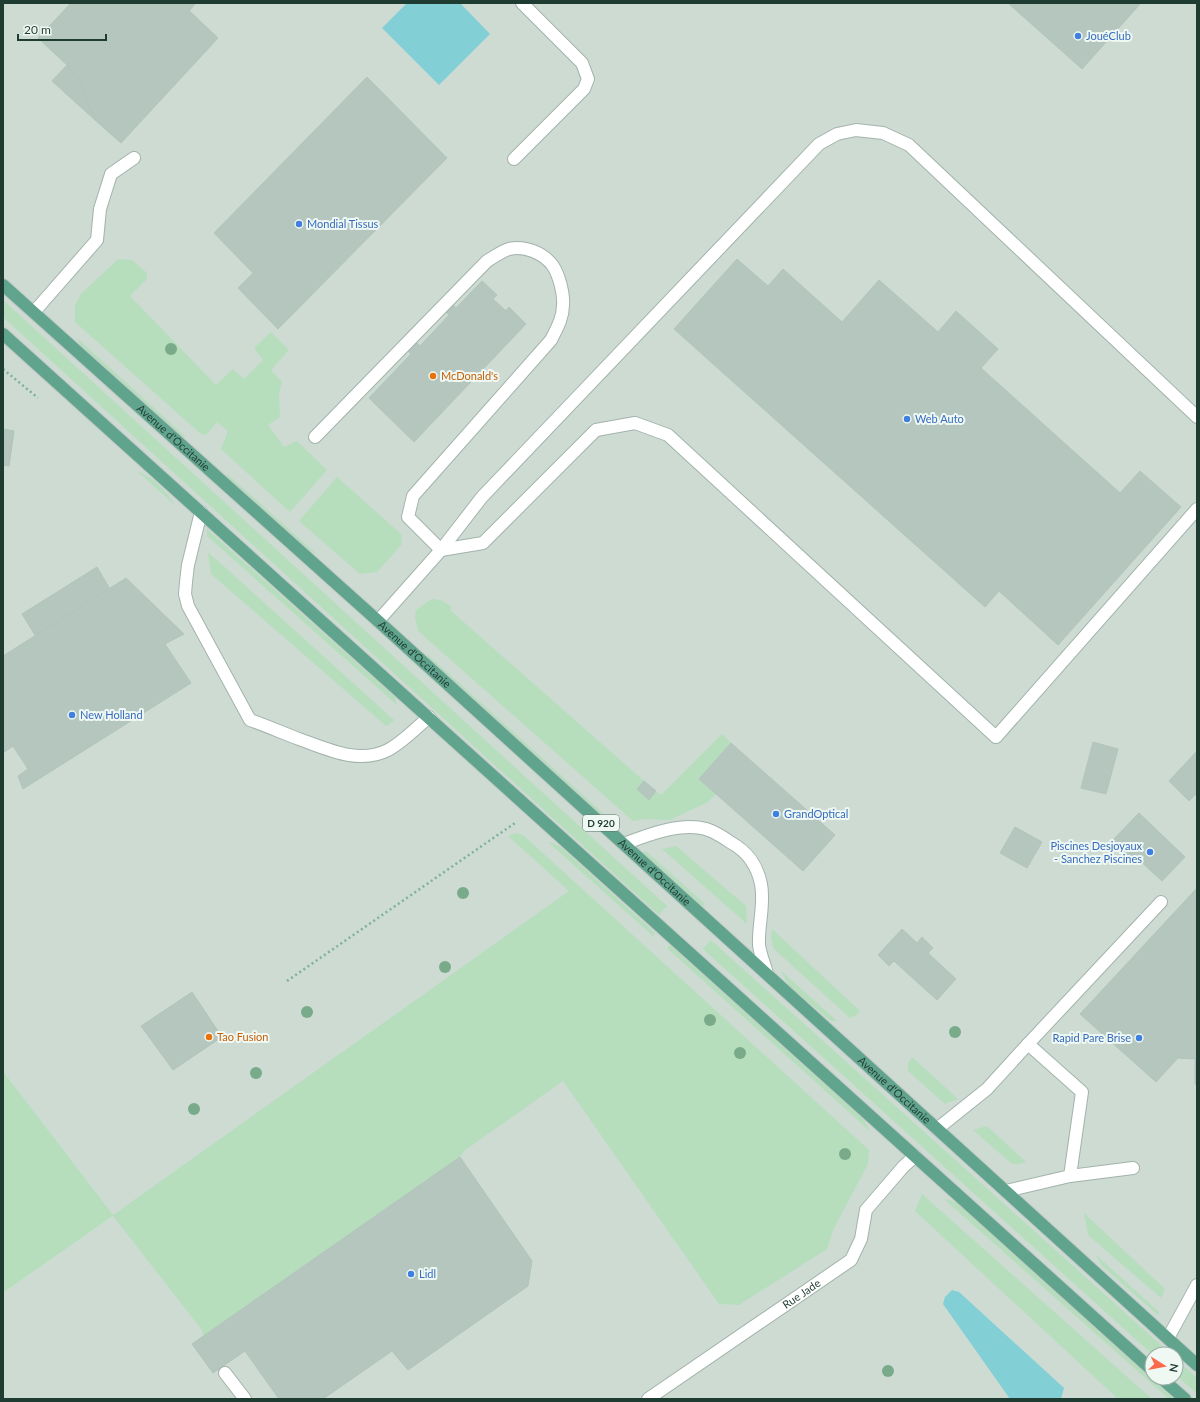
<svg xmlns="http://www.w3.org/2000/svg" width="1200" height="1402" font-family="Lato,sans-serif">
	<rect width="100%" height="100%" fill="#dfebe5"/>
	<path fill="#cddbd3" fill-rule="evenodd" d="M3 3H1197V1399H3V1293L113 1216 3 1071ZM1152 1354H1176V1378H1152Z"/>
	<g fill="#b6debd">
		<path d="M118 259 132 260 147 273V279L130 296 216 385 233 369 244 379 263 360 255 350V347L271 332 289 350 271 370 282 382 279 394 280 417 268 425 284 447 297 441 327 470 290 512 221 449 228 431 217 422 207 434 202 435 75 322V305L81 294Z"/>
		<path d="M3 300 667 906 659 915 3 317Z"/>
		<path d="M77 338 186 437 180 436 83 351Z"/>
		<path d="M137 471C155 479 164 488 175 505Z"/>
		<path d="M226 473 319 556 300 544 229 481Z"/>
		<path d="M337 477 401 534 402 544 377 572 360 574 299 521Z"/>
		<path d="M207 529 395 697 397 705 207 536Z"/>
		<path d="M208 552 394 720 391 723 386 726 211 574Z"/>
		<path d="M434 599 443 601 452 607 450 610 644 781 637 789 649 800 656 791 661 795 722 734 731 743 700 779 716 794 708 802 670 820 646 819 633 821 418 631 415 617 416 610 430 600Z"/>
		<path d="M426 653 605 815 597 812 432 664Z"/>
		<path d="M515 833 523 835 869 1150 868 1164 834 1228 827 1249 739 1305 719 1304 563 1081 464 1151 460 1157 203 1336 202 1330 113 1216 3 1293V1071L113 1215 569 891 508 836Z"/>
		<path d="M547 841 561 847 655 933 653 936Z"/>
		<path d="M676 846 746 906 747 924 662 849Z"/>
		<path d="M646 851 705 904 702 906 642 853Z"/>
		<path d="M772 929 860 1011 856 1015 850 1018 774 949 771 938Z"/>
		<path d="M711 940 1171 1354H1152L703 949Z"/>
		<path d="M670 945 862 1117 871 1132 667 948Z"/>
		<path d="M780 970 837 1021H831L789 986Z"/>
		<path d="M912 1057 958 1099 945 1104 908 1071V1063Z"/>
		<path d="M987 1126 1026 1162 1020 1164H1012L973 1130Z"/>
		<path d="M922 1194 1152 1399H1118L915 1211Z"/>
		<path d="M944 1199 950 1200 964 1207 1174 1399H1169Z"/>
		<path d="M1084 1213 1165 1289 1161 1298 1088 1235Z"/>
		<path d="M1095 1254 1159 1312 1158 1315 1102 1266Z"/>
		<path d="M1176 1359 1197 1378V1394L1176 1375Z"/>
	</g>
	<g fill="#82cfd5">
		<path d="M407 3H460L490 34 439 85 382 28Z"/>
		<path d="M952 1290 959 1292 1064 1388 1061 1399H1010L943 1304 945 1297Z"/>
	</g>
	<g fill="#b4c6bd" stroke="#b1c5bb">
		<path d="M71 3H181L218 38 121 143 95 120 78 78 67 65 38 38Z"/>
		<path d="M181 3H196L189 11Z"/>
		<path d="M1008 3H1141L1082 69Z"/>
		<path d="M67 65 78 78 95 120 52 81Z"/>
		<path d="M367 77 447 158 278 329 238 288 253 273 214 233Z"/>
		<path d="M737 259 768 286 783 269 842 322 879 280 938 332 956 311 998 349 981 368 1120 493 1140 471 1181 507 1058 645 999 591 985 607 674 329Z"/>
		<path d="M482 281 497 295 493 299 506 311 509 307 526 324 414 442 369 398 411 354 408 351 417 343 420 346 449 315 446 312 453 305 456 308Z"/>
		<path d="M3 429 14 431 9 466 3 465Z"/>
		<path d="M97 567 110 589 35 635 22 614Z"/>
		<path d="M126 578 184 634 165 644 191 683 23 789 18 776 28 769 13 746 3 753V656Z"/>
		<path d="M1093 742 1118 749 1106 794 1081 788Z"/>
		<path d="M731 743 835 835 803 871 699 779Z"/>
		<path d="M1197 751V793L1189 801 1169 781Z"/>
		<path d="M644 781 656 791 649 800 637 789Z"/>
		<path d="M1139 813 1185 857 1162 881 1137 858 1133 862 1112 841Z"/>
		<path d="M1015 827 1042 842 1027 868 1000 853Z"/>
		<path d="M1197 888V1085L1195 1084V1059L1178 1058 1156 1082 1080 1014Z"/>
		<path d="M902 929 956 979 937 1000 894 961 889 966 878 955Z"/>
		<path d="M922 937 933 948 928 953 917 943Z"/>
		<path d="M192 992 222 1037 173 1070 141 1026Z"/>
		<path d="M460 1157 532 1261 528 1286 408 1370 392 1351 323 1399H279L245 1351 213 1373 192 1344Z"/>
	</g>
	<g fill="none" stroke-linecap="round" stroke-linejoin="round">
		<defs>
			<g id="lane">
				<path d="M514 159 584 89 588 79 582 63 522 3"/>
				<path d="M34 312 97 240 100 209 111 174 134 158"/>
				<path d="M315 437 487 261C494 257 502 251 509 249 524 245 544 253 553 266 559 275 564 294 563 305 563 318 557 328 551 340L413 496 408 517 441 550"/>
				<path d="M201 512 188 565 186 582 185 594 188 606 250 720C267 726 283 733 299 739 327 749 359 765 388 750 403 742 416 728 429 717"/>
				<path d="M441 550 483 543 596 430 635 423 668 435 996 737 1197 509"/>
				<path d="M378 621 441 550 482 497 819 144 837 134 856 130 883 133 909 145 1197 417"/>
				<path d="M624 844C647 835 681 822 706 829 715 832 723 837 730 842 748 852 757 865 761 884 765 904 758 925 759 945 760 954 765 965 767 974"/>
				<path d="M1028 1044 1161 902"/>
				<path d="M937 1129 987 1089 1028 1044 1082 1092 1070 1176 1006 1191"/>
				<path d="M1070 1176 1133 1168"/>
				<path d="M1168 1338 1197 1285"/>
				<path d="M225 1373 245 1399"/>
			</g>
			<g id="street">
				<path id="s1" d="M648 1399 851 1260 861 1239 866 1210 903 1167 915 1156"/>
			</g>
			<g id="primary">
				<path id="s2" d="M3 285 378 621 1197 1365"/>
				<path d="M3 334 1152 1370"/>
				<path d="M1161 1378 1185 1399"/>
			</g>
		</defs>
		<use href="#lane" stroke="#a2b3ac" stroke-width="14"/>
		<use href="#street" stroke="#a2b3ac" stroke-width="14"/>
		<use href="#primary" stroke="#c0c8c6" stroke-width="14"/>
		<g stroke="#7db19d" stroke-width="2.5" stroke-dasharray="2 3" stroke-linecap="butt">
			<path d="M3 369 38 398"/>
			<path d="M287 981 515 823"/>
		</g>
		<use href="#lane" stroke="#fff" stroke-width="12"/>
		<use href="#street" stroke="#fff" stroke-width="12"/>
		<use href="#primary" stroke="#60a48d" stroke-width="12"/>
	</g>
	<g fill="#79ab8a">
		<circle cx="171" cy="349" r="6"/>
		<circle cx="463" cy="893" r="6"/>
		<circle cx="445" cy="967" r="6"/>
		<circle cx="307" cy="1012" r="6"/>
		<circle cx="710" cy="1020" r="6"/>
		<circle cx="955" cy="1032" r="6"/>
		<circle cx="740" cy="1053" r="6"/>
		<circle cx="256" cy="1073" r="6"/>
		<circle cx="194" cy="1109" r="6"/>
		<circle cx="845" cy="1154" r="6"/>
		<circle cx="888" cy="1371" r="6"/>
	</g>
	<g fill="#3f7fe0" stroke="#eff8f3" stroke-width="1.5">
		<circle cx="1078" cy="36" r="4"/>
		<circle cx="299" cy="224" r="4"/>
		<circle cx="907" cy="419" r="4"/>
		<circle cx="72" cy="715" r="4"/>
		<circle cx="776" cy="814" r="4"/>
		<circle cx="1150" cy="852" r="4"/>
		<circle cx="1139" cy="1038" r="4"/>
		<circle cx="411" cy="1274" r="4"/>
	</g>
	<g fill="#e8710a" stroke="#eff8f3" stroke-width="1.5">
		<circle cx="433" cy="376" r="4"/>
		<circle cx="209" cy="1037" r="4"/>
	</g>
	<g text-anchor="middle" stroke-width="4" stroke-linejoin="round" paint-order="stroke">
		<rect fill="#eff8f3" stroke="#5d746c" stroke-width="1" x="583" y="815" width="36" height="16" rx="3"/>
		<g font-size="10" font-weight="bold" fill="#1f3c32">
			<text x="601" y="827">D 920</text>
		</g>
		<g font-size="11" fill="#366cbe" stroke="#eff8f3" text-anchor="start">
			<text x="1086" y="40">JouéClub</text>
			<text x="307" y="228">Mondial Tissus</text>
			<text x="915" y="423">Web Auto</text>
			<text x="80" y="719">New Holland</text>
			<text x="784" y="818">GrandOptical</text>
			<text x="1142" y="850" text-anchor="end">Piscines Desjoyaux<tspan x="1142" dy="13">- Sanchez Piscines</tspan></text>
			<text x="1131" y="1042" text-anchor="end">Rapid Pare Brise</text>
			<text x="419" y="1278">Lidl</text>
		</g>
		<g font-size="11" fill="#c56008" stroke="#eff8f3" text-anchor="start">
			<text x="441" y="380">McDonald's</text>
			<text x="217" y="1041">Tao Fusion</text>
		</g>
		<g font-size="11" fill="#1f3c32" stroke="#eff8f3">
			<text dy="4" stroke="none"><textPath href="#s2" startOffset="229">Avenue d'Occitanie</textPath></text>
			<text dy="4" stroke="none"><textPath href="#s2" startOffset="553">Avenue d'Occitanie</textPath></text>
			<text dy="4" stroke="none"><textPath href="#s2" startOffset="877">Avenue d'Occitanie</textPath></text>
			<text dy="4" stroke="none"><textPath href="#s2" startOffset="1201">Avenue d'Occitanie</textPath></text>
			<text dy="4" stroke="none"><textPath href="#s1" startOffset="186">Rue Jade</textPath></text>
		</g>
	</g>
	<rect width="1200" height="1402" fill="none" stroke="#1f3c32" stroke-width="8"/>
	<g transform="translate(1164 1366) rotate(101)"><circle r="19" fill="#eff8f3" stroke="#9cada6"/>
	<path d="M0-3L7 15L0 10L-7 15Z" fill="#fc6a4c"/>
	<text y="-6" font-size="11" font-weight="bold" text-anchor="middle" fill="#1f3c32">N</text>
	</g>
	<path d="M18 34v6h88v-6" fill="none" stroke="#1f3c32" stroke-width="2"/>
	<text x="24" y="34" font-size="12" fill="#1f3c32" stroke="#eff8f3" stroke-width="3" paint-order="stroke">20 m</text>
</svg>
